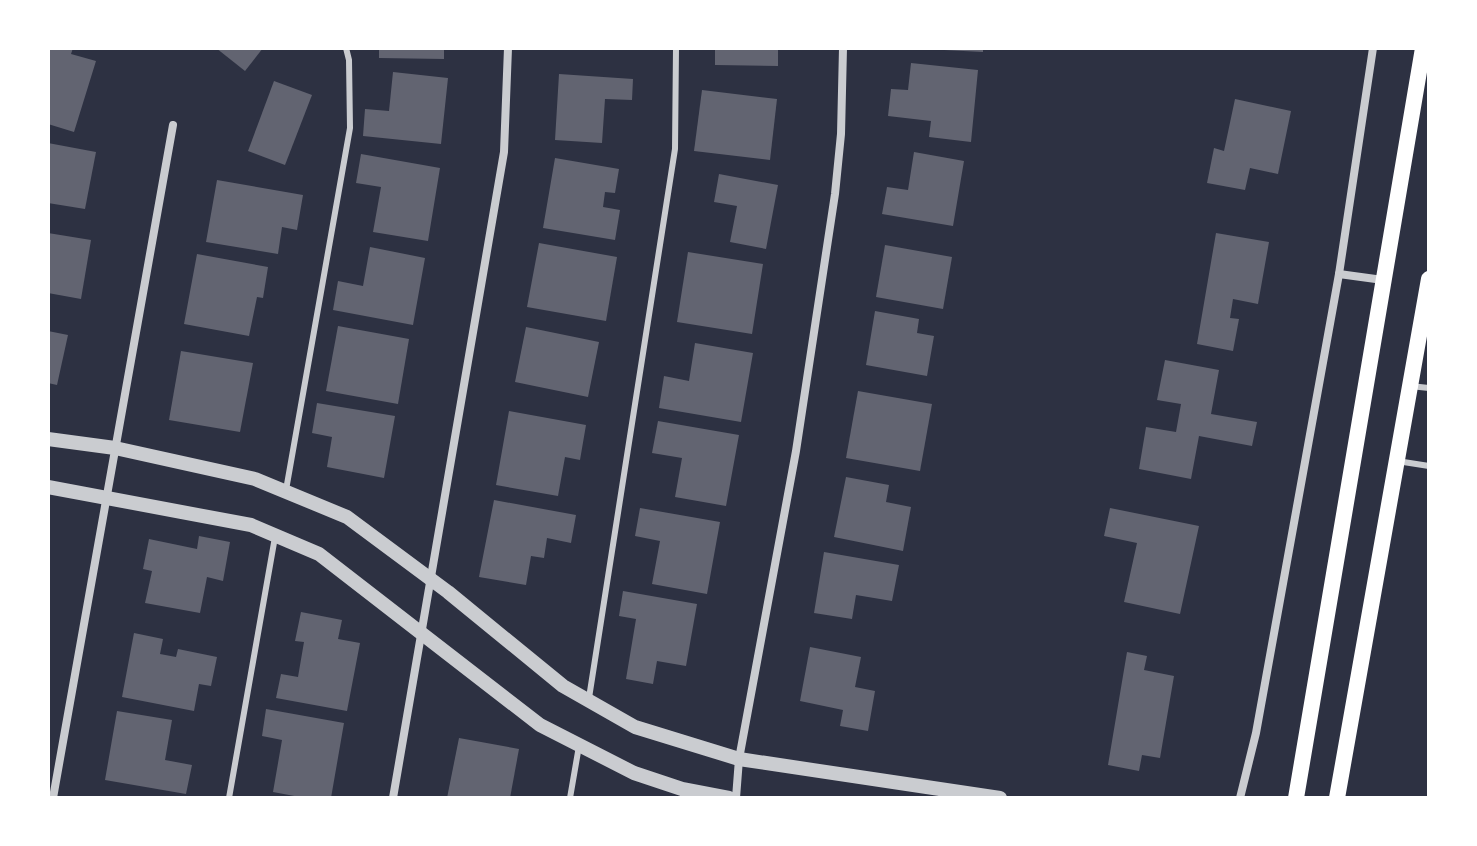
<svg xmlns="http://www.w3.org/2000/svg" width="1477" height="846" font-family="Barlow,sans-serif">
	<rect width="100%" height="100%" fill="#2d3142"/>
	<g fill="#626471">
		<path d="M48 48H73L71 54 96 61 74 132 48 124Z"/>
		<path d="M216 48H263L245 71Z"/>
		<path d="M379 48H444V59L379 58Z"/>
		<path d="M715 48H778V66L715 65Z"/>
		<path d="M944 48H983V52L944 50Z"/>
		<path d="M911 63 978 70 971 142 929 137 931 121 888 116 891 89 908 90Z"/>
		<path d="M393 72 448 78 441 144 363 136 365 109 389 111Z"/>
		<path d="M559 74 633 79 632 100 605 99 602 143 555 140Z"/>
		<path d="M274 81 312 95 285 165 248 151Z"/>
		<path d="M702 90 777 99 770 160 694 151Z"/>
		<path d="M1235 99 1291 111 1278 174 1250 168 1245 190 1207 183 1214 148 1224 151Z"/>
		<path d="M48 143 96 152 85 209 48 203Z"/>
		<path d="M914 152 964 161 953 226 882 214 887 187 908 190Z"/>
		<path d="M361 154 440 168 428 241 373 232 381 187 356 183Z"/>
		<path d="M555 158 619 169 615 193 605 192 603 207 620 210 615 240 543 228Z"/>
		<path d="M719 174 778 185 766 249 730 242 737 206 714 202Z"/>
		<path d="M217 180 303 195 297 230 282 227 278 254 206 242Z"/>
		<path d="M48 233 91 240 81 299 48 293Z"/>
		<path d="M1216 233 1269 242 1258 304 1233 299 1230 318 1239 319 1233 351 1197 344Z"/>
		<path d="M539 243 617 257 606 321 527 307Z"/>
		<path d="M885 245 952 257 943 309 876 297Z"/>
		<path d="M370 247 425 258 413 325 333 310 338 281 363 286Z"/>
		<path d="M688 252 763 264 752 334 677 322Z"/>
		<path d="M197 254 268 267 263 298 257 297 249 336 184 324Z"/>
		<path d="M875 311 919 319 917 333 934 336 927 376 866 365Z"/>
		<path d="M338 326 409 339 398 404 326 391Z"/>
		<path d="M526 327 599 342 588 397 515 382Z"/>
		<path d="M48 331 68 335 57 385 48 383Z"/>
		<path d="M695 343 753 353 741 422 659 408 664 376 689 381Z"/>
		<path d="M181 351 253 363 240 432 169 420Z"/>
		<path d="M1165 360 1219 370 1211 414 1257 422 1252 446 1199 436 1191 479 1139 469 1146 427 1176 432 1181 404 1157 400Z"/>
		<path d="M858 391 932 404 920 471 846 458Z"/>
		<path d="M317 403 395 416 384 478 327 467 332 437 312 433Z"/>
		<path d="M509 411 586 425 580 460 565 457 558 496 496 485Z"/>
		<path d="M658 421 739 435 726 506 675 497 682 458 652 453Z"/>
		<path d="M846 477 889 485 886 502 911 507 903 551 834 537Z"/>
		<path d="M494 500 576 515 571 543 547 538 544 558 531 556 526 585 479 577Z"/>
		<path d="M640 508 720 522 707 594 652 584 660 541 635 536Z"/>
		<path d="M1110 508 1199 526 1180 614 1124 602 1137 543 1104 536Z"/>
		<path d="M199 536 230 542 223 581 207 577 200 613 145 603 152 571 143 569 149 539 197 549Z"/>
		<path d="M824 552 899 565 892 601 856 595 852 619 814 613Z"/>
		<path d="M623 591 697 604 686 666 657 661 653 684 626 679 636 619 619 616Z"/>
		<path d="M301 612 342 620 338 639 360 643 347 711 276 698 281 674 298 677 304 642 295 641Z"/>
		<path d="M134 633 163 639 160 654 176 657 178 649 217 657 211 686 199 684 194 711 122 697Z"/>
		<path d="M810 647 861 657 855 687 875 691 868 731 840 726 843 710 800 701Z"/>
		<path d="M1127 652 1147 656 1144 670 1174 676 1160 758 1142 755 1139 771 1108 765Z"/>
		<path d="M266 709 344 723 331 798H305L273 792 282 740 262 736Z"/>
		<path d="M117 711 172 720 165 760 192 765 186 794 105 780Z"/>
		<path d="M459 738 519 749 510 798H447Z"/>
	</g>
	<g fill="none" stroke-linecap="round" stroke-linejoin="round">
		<g stroke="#caccd0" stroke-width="6">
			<path d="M1410 386 1429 388"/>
			<path d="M1397 461 1429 466"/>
			<path d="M286 490 350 128 349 60 346 48"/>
			<path d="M589 698 675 149 676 48"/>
			<path d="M229 798 275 537"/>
			<path d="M570 798 579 746"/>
		</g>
		<g stroke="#caccd0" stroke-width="8">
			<path d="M1339 274 1383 280"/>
			<path d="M53 798 173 125"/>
			<path d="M393 798 504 152 508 48"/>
			<path d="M736 798 739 759 796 451 835 194 841 134 843 48"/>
			<path d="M1240 798 1256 733 1339 274 1373 48"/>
		</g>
		<g stroke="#caccd0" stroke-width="14">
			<path d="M48 439 115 448 255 479 347 517 448 592 563 686 635 727 739 759 1000 798"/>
			<path d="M48 487 251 525 319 554 540 725 634 773 682 789 729 798"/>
		</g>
		<g stroke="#fff" stroke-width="16">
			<path d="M1296 798 1423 48"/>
			<path d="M1337 798 1429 279"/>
		</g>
	</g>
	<rect width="1477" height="846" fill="none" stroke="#ffffff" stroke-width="100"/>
</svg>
